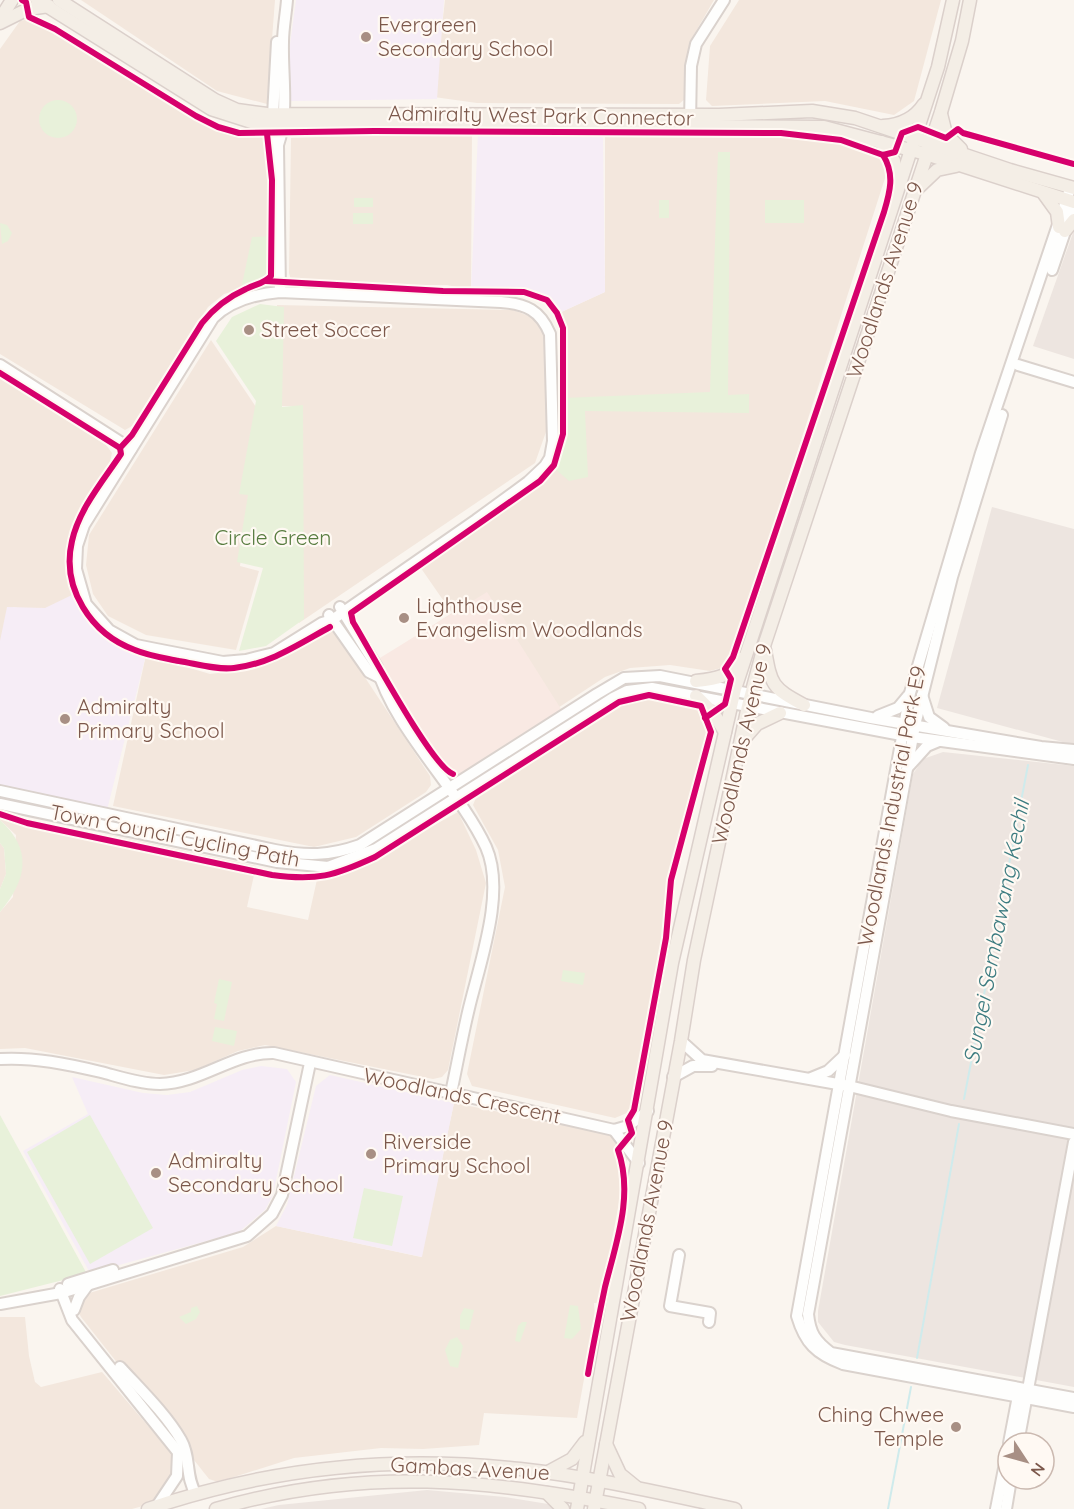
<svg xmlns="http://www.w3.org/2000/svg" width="1074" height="1509" font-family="Quicksand,sans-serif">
	<rect width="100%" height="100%" fill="#faf5ef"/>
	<g fill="#f3e7dd">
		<path d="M81 0H275L267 104 217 91Z"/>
		<path d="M445 0H714L692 38 686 62V98L679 104 477 103 434 97Z"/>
		<path d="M739 0H941L914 101 894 115 825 101 712 106 706 100 710 46Z"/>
		<path d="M34 18 203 119 264 138 268 145 269 272 265 282 224 294 208 307 134 425 125 430 0 354V49L20 21Z"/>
		<path d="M472 132 471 290 447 285H301L291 280 289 273 291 138Z"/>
		<path d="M605 134 822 135 873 150 883 161 886 175 732 656 721 668 710 671 670 665 630 668 605 677 491 752 379 660 452 613 416 561 466 529 473 531 543 483 564 449 565 342 557 314 605 292Z"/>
		<path d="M277 305 513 310 534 318 545 337 547 429 535 463 299 623V406H277Z"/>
		<path d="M211 340 260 413 240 566 259 571 236 650 146 635 108 616 93 594 86 565 89 535Z"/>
		<path d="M0 377 106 445 112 453 110 462 70 529 66 566 74 600 44 613 13 607 0 665Z"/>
		<path d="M326 630 335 632 430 776 431 785 426 792 356 837 314 847 113 806 146 655 210 674 244 670 278 660Z"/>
		<path d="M653 697 697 707 709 730 690 825 676 867 671 921 639 1100 634 1110 615 1118 472 1086 467 1074 505 887 498 850 473 805 478 793 626 700Z"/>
		<path d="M0 812 66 831 110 835 256 866 247 907 308 920 318 875 356 868 458 812 476 850 486 883 448 1070 442 1077 433 1079 265 1045 238 1051 195 1070 164 1075 25 1048 0 1049V912L13 897 16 835 0 820Z"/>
		<path d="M0 843 4 848 6 874 0 889Z"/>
		<path d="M454 1103 611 1134 627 1159 602 1294 598 1303H594L595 1318 577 1418 484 1413 479 1445 423 1449 381 1448 294 1458 218 1482 209 1479 81 1317 75 1305 86 1294 243 1247 276 1226 421 1257Z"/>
		<path d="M0 1317H25L29 1356 35 1382 41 1387 102 1372 171 1453 175 1466 161 1501 132 1509H0Z"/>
	</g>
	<path fill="#f9e9e3" d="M487 592 561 709 451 780 375 661Z"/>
	<g fill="#ede5e0">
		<path d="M1074 230V359L1033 346Z"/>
		<path d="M992 507 1074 529V745L937 708Z"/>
		<path d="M943 752 1074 766V1387L845 1345 834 1342 818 1322V1311L913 774 923 759Z"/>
		<path d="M427 1490 505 1497 548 1504 555 1509H261L279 1505Z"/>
	</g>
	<g fill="#f6edf6">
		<path d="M296 0H444L437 99 290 101 288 59Z"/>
		<path d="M478 133 603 136 605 292 557 314 548 303 531 294 471 290Z"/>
		<path d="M74 594 87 618 117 641 147 651 107 810 0 787V641L7 607 45 608Z"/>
		<path d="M261 1066 287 1069 296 1082 273 1195 265 1210 239 1232 90 1273 23 1151 88 1114 72 1077 143 1093 167 1095 190 1092 242 1070Z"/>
		<path d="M330 1075 454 1103 422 1257 276 1226 287 1205 316 1086Z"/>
	</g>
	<g fill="#e8f1da">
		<circle cx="58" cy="119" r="19"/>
		<path d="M718 152H730L728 395 749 394V413L585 411 588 477 569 481 553 467 559 455 563 398 710 392Z"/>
		<rect x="354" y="198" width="19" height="9"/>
		<rect x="659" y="200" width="10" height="18"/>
		<rect x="765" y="200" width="39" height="23"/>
		<rect x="353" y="213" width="20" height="11"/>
		<path d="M0 223 7 225 12 233 8 241 2 244Z"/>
		<path d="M273 236 271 294H240L252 237Z"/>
		<path d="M260 304 284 307 282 407 303 405 304 619 266 646 239 651 263 568 237 562 248 495 239 494 256 401 216 341 232 317Z"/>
		<path d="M0 820C33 850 27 880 0 912V889L6 874 4 848 0 843Z"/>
		<path d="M563 970 585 973 583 985 561 981Z"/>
		<path d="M219 979 232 982 224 1021 214 1019 217 1004 214 1003Z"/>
		<path d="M215 1027 237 1031 234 1046 212 1041Z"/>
		<path d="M0 1115 87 1274 0 1296Z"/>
		<path d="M90 1115 153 1228 90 1264 27 1152Z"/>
		<path d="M364 1188 403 1196 392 1246 353 1238Z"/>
		<path d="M570 1305 578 1306 581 1329 572 1339 564 1338Z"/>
		<path d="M197 1306 200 1312 196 1319 186 1324 179 1317 191 1312V1308Z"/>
		<path d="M464 1308 474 1310 469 1330 460 1329V1316Z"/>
		<path d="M522 1322H527L520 1342 515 1341 518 1326Z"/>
		<path d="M457 1337 463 1346 458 1368 450 1366 445 1350 450 1340Z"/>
	</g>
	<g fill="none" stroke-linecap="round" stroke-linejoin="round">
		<g stroke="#cfebec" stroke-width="2">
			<path d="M964 1099 1028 765"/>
			<path d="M917 1358 959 1124"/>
			<path d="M888 1509 911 1387"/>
		</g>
		<defs>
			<g id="minor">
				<path d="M277 42 272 134 278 145"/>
				<path d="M690 123 691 66 696 44 724 0"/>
				<path d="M1069 192 981 453 910 693 797 1316C805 1343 816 1354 843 1364L1074 1407"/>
				<path d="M1052 270 1074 205"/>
				<path d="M280 292 501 302C526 304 540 310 550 334L553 441 550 458 545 466 528 482 476 520 332 620 322 623 274 653 246 660 223 662 156 649 136 645 109 630 86 604 76 569 77 546 84 525 213 318C231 300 255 294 280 292Z"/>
				<path d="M280 292 278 145C289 113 282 75 283 42 283 28 286 14 287 0"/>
				<path d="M0 365 131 449"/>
				<path d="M1018 365 1074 382"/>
				<path d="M1002 415 952 577 915 725 808 1314C810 1333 815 1341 831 1353L1074 1398"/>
				<path d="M340 607 377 667C393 728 459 789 486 847 506 892 480 962 469 1008 462 1037 457 1065 451 1093"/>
				<path d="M329 615 369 672 379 677"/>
				<path d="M922 695 929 717 944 728"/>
				<path d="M878 716 898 708 908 696"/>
				<path d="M908 767 927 746 939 741"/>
				<path d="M0 791 275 850C306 856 329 856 360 845L597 694 624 678 660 676 871 718 1041 747 1074 750"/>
				<path d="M0 804 277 862 328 867 376 849 613 698 627 691 652 688 912 737 1074 759"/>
				<path d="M681 1041 702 1060 849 1086 951 1111 1074 1134"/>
				<path d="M0 1059C34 1057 67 1064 101 1072 120 1077 140 1084 160 1084 202 1083 233 1052 274 1053L614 1130 628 1126 648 1111"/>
				<path d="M673 1077 693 1066H712"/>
				<path d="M811 1078 828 1071 845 1055"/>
				<path d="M614 1130 639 1163"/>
				<path d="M679 1255 670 1306 710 1313 709 1322"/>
				<path d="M68 1284 113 1270"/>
				<path d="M60 1289 72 1320 178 1452 177 1476 157 1506"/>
				<path d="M0 1304 61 1293 247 1236 272 1214 282 1195 310 1063"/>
				<path d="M74 1310 79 1297 87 1286"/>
				<path d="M120 1367C140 1389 166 1414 181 1440 191 1457 185 1477 196 1494"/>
				<path d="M1009 1443 1018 1396 1023 1393"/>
				<path d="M1018 1443 1074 1142"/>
				<path d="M996 1509 1008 1448"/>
				<path d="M1006 1509 1011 1479"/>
			</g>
			<g id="major">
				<path d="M37 0 211 109 258 124 282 126 373 124 824 127 926 154 1074 202"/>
				<path d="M59 0 215 100 237 110 267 114 719 115 812 111 855 118 1010 170 1074 188"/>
				<path d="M0 19 12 0"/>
				<path d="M0 23 28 9 49 6"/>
				<path d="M941 114 946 134 961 149"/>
				<path d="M883 126C900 125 915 118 924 104"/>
				<path d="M881 142 894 161 899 186"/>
				<path d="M918 188 937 170 956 166"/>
				<path d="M1044 194 1057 212 1059 227"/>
				<path d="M1065 231 1074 220"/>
				<path d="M765 650C771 685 772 688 804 705"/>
				<path d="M696 681C717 679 729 677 740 659"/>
				<path d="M696 696 714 714 725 732"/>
				<path d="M743 740 757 724 780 713"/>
				<path d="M606 1444 620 1474 636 1487"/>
				<path d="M548 1472 572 1459 585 1442"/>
				<path d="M547 1493 563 1509"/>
				<path d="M148 1509C268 1468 395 1455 520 1469 593 1477 664 1494 735 1509"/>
				<path d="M216 1509C364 1466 491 1479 639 1509"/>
				<path d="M577 1509 672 963 735 689 938 67 953 0"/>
				<path d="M594 1509 681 1041 694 960 748 706 764 646 941 112 962 41 970 0"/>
			</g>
		</defs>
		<use href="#minor" stroke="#dad2cd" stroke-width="14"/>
		<use href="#major" stroke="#dbd0cb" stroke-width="15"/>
		<use href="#minor" stroke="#fefefd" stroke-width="10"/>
		<use href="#major" stroke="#f4eee6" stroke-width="12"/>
		<defs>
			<g id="cycleway">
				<path d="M22 0 26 2 29 17 55 29 196 116 218 127 239 133 374 131 781 133 841 140 883 155 895 152 902 133 918 127 946 138 958 129 963 133 1074 164"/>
				<path d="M267 134 272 180 271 276C264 284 255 284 246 289 228 297 214 308 202 323L132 435 120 448 121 454C103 481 79 509 72 541 61 588 91 634 135 650 149 656 165 658 179 661 197 664 216 670 234 668 270 664 299 644 330 627"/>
				<path d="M266 281 443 291 524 292 547 300 557 313 563 328V434L554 465 540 481 351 613 353 622C369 648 432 767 453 774"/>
				<path d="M0 373 120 448"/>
				<path d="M705 718 725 704 731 679 725 669 733 657 884 212C890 192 895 174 883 155"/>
				<path d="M0 814 27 823 272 875C317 881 334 876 375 857L619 702 649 695 701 706 711 732 671 880 666 938 634 1110 628 1120 632 1133 618 1150C634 1195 616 1243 605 1287 599 1316 593 1345 588 1374"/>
			</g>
		</defs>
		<use href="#cycleway" stroke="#fff9f3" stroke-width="10"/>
		<use href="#cycleway" stroke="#d6006c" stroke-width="6"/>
	</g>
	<g fill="#a88f84" stroke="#fff9f3" stroke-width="2">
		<circle cx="366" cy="37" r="6"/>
		<circle cx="249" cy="330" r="6"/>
		<circle cx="404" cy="618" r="6"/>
		<circle cx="65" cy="719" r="6"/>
		<circle cx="371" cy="1154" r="6"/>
		<circle cx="156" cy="1173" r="6"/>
		<circle cx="956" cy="1427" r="6"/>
	</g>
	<g text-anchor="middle" stroke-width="4.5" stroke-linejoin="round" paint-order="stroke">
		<g font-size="21" fill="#7c584b" stroke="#fff9f3" text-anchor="start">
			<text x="378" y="32">Evergreen<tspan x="378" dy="24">Secondary School</tspan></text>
			<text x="261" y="337">Street Soccer</text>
			<text x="416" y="613">Lighthouse<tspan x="416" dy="24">Evangelism Woodlands</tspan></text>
			<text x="77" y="714">Admiralty<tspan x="77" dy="24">Primary School</tspan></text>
			<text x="383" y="1149">Riverside<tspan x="383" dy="24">Primary School</tspan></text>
			<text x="168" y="1168">Admiralty<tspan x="168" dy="24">Secondary School</tspan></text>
			<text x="944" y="1422" text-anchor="end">Ching Chwee<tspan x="944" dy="24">Temple</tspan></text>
		</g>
		<g font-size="21" fill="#7c584b" stroke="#fff9f3">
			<text transform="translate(541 116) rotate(1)" y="7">Admiralty West Park Connector</text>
			<text transform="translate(885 280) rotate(-72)" y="7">Woodlands Avenue 9</text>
			<text transform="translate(742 744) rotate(-77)" y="7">Woodlands Avenue 9</text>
			<text transform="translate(892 806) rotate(-79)" y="7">Woodlands Industrial Park E9</text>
			<text transform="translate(175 836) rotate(11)" y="7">Town Council Cycling Path</text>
			<text transform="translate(462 1096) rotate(12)" y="7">Woodlands Crescent</text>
			<text transform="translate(647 1221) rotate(-79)" y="7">Woodlands Avenue 9</text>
			<text transform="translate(470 1469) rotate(3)" y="7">Gambas Avenue</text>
		</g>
		<g font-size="21" fill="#577c3f" stroke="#fff9f3">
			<text x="273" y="545">Circle Green</text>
		</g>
		<g font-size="22" font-style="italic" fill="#3d7c81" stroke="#fff9f3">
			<text transform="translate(996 932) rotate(-79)" y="8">Sungei Sembawang Kechil</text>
		</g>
	</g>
	<g transform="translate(1026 1461) rotate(126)"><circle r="28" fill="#fff9f3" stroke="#cbb9b0" stroke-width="1.5"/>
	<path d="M0-4.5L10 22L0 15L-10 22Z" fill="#a88f84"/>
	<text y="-9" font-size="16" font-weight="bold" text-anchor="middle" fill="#7c584b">N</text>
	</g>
</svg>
